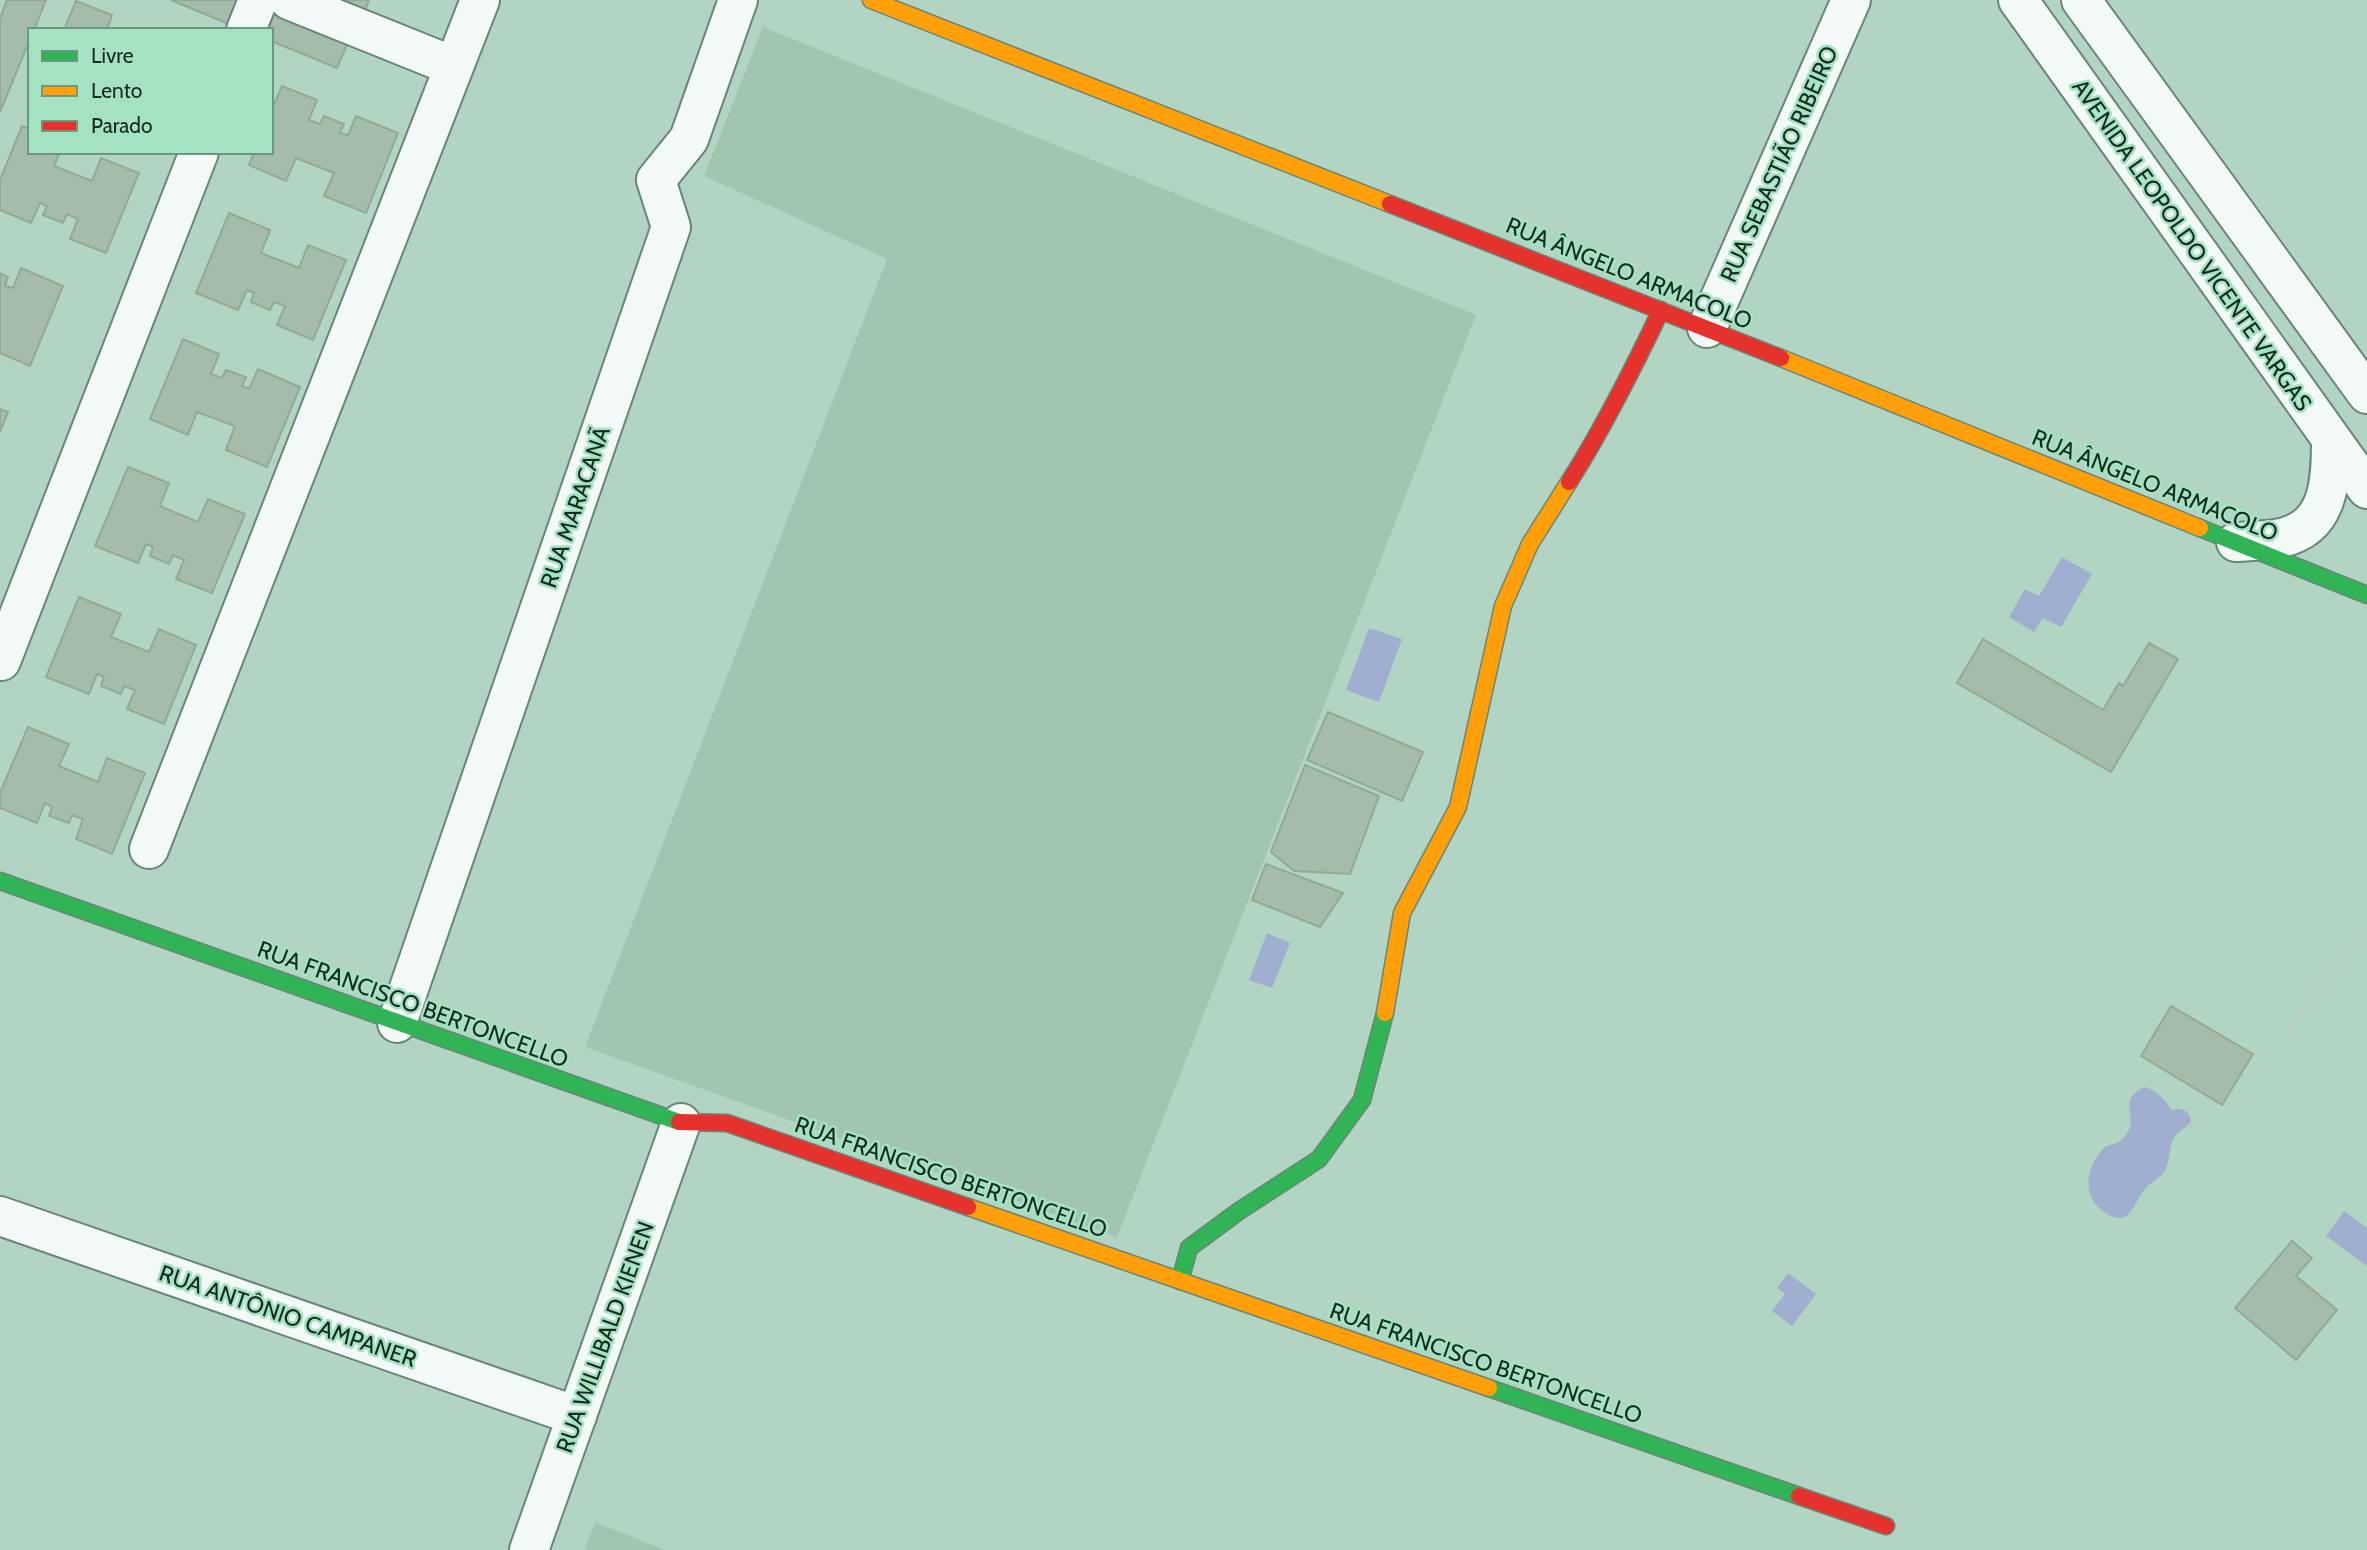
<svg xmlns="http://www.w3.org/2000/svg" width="2367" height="1550" font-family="Cabin,sans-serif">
	<rect width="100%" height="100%" fill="#b2d4c2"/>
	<g fill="#a1c5b1">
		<path d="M763 27 1476 315 1117 1237 585 1047 887 259 704 176Z"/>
		<path d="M595 1522 665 1550H585Z"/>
	</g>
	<g fill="#a0aed0">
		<path d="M2062 557 2092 574 2061 627 2043 618 2034 632 2009 617 2025 589 2039 596Z"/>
		<path d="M1369 628 1402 639 1379 702 1346 690Z"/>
		<path d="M1267 933 1290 943 1272 988 1249 980Z"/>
		<path d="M2145 1087C2158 1091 2164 1099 2172 1110 2183 1107 2190 1111 2191 1122 2186 1128 2180 1130 2175 1136 2168 1146 2171 1162 2164 1172 2159 1179 2149 1183 2144 1190 2135 1201 2131 1225 2111 1216 2082 1203 2083 1170 2103 1149 2110 1142 2119 1147 2128 1132 2138 1115 2116 1099 2145 1087Z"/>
		<path d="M2344 1211 2367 1228V1266L2326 1236Z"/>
		<path d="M1788 1273 1816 1294 1792 1326 1772 1311 1785 1294 1777 1288Z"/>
	</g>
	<g fill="#a5bcaa" stroke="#92a998" stroke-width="2">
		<path d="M7 0H46L34 30H30V39L0 112V18Z"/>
		<path d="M171 0H258L350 38 337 68 271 41V30H243Z"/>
		<path d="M315 0H369L362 19Z"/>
		<path d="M76 1 112 15 107 30H64Z"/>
		<path d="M282 86 317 100 309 120 320 124 324 116 344 124 340 133 348 135 356 116 398 133 366 213 324 196 334 173 296 158 286 181 249 165 254 152H271V111Z"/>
		<path d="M22 126 30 129V152H60L54 166 92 181 101 158 139 173 106 253 70 239 78 219 67 214 63 223 43 215 47 206 40 203 31 223 0 210V180Z"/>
		<path d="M229 213 270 230 261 253 299 268 308 245 346 260 313 340 277 325 285 306 274 302 270 310 251 302 254 293 247 290 238 310 196 293Z"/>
		<path d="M21 268 63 286 30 366 0 353V273L8 277 5 286 13 288Z"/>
		<path d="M183 339 219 354 211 374 222 378 226 370 246 377 242 386 249 389 258 369 300 387 267 467 226 450 235 426 197 412 188 435 150 419Z"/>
		<path d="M0 409 8 412 0 432Z"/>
		<path d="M128 467 169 483 160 506 198 522 208 499 245 514 212 593 176 579 184 560 173 555 169 564 150 556 153 547 146 544 138 563 95 546Z"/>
		<path d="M79 597 121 614 111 637 149 652 159 629 196 645 164 724 127 709 135 690 124 686 121 694 101 686 104 677 97 674 89 694 46 677Z"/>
		<path d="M1983 639 2103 710 2119 683 2123 686 2149 643 2178 659 2111 772 1957 683Z"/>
		<path d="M1328 712 1423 752 1402 801 1307 760Z"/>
		<path d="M28 727 69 744 59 766 98 782 107 758 145 773 112 854 76 839 83 819 72 815 69 823 49 816 52 807 45 803 37 823 0 808V793Z"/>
		<path d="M1305 765 1379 796 1350 874 1294 871 1271 852Z"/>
		<path d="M1266 864 1343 893 1320 927 1252 900Z"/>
		<path d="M2171 1006 2253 1054 2222 1105 2141 1056Z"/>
		<path d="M2292 1241 2312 1258 2296 1276 2337 1310 2296 1360 2235 1308Z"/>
	</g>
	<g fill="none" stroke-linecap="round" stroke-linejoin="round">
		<defs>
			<g id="street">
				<path d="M289 0 453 66"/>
				<path d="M2018 0 2367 489"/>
				<path d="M2081 0 2367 394"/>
				<path d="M246 30 258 0"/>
				<path d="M1707 328 1851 0"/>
				<path d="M2236 542C2249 541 2262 541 2275 539 2329 531 2331 484 2331 440"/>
				<path d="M1 661 199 152"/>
				<path d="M149 849 480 0"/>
				<path d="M397 1023 671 227 656 180 689 139 738 0"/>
				<path d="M0 1216 577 1416"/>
				<path d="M529 1550 681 1123"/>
			</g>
			<g id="fast">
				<path d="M2200 528 2367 595"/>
				<path d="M0 881 679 1122"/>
				<path d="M1180 1281 1189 1248 1239 1211 1319 1159 1362 1100 1385 1013"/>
				<path d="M1489 1388 1799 1496"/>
			</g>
			<g id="slow">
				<path d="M871 0 1390 204"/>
				<path d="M1781 358 2200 528"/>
				<path d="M1385 1013 1402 913 1458 807 1503 606 1530 544 1569 482"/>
				<path d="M968 1207 1489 1388"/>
			</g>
			<g id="jam">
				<path d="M1390 204 1781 358"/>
				<path d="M1569 482C1604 427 1633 369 1661 310"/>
				<path d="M679 1122 727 1123 968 1207"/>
				<path d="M1799 1496 1886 1526"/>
			</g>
		</defs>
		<use href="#street" stroke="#6a8678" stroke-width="42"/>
		<use href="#fast" stroke="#6a8678" stroke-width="19"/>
		<use href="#slow" stroke="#6a8678" stroke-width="19"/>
		<use href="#jam" stroke="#6a8678" stroke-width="19"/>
		<path stroke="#c4cec9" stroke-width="4.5" stroke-dasharray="3.5 5" stroke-linecap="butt" d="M2290 1027 2367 925"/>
		<use href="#street" stroke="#f3f9f6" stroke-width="38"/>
		<use href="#fast" stroke="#30b455" stroke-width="16"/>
		<use href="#slow" stroke="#ff9f0a" stroke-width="16"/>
		<use href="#jam" stroke="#e5322d" stroke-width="16"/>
	</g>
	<g text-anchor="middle" stroke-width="5" stroke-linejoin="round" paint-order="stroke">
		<g font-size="23" fill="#132c1f" stroke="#a4e2c1">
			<text transform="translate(1779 164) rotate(-66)" y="8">RUA SEBASTIÃO RIBEIRO</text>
			<text transform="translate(2192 245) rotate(55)" y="8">AVENIDA LEOPOLDO VICENTE VARGAS</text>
			<text transform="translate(1629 273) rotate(22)" y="8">RUA ÂNGELO ARMACOLO</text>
			<text transform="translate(2155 485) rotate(22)" y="8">RUA ÂNGELO ARMACOLO</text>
			<text transform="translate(575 507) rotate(-71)" y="8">RUA MARACANÃ</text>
			<text transform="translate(413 1004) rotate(20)" y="8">RUA FRANCISCO BERTONCELLO</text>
			<text transform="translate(951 1177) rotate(19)" y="8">RUA FRANCISCO BERTONCELLO</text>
			<text transform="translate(288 1316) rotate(19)" y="8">RUA ANTÔNIO CAMPANER</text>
			<text transform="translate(605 1337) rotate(-70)" y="8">RUA WILLIBALD KIENEN</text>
			<text transform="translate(1486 1363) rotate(19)" y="8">RUA FRANCISCO BERTONCELLO</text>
		</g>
	</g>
	<rect x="28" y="28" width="245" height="126" fill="#a4e2c1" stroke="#6a9980" stroke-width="2"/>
	<rect x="42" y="51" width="35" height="10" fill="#30b455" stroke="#6a9980" stroke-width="2"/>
	<text x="91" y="63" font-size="21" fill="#132c1f">Livre</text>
	<rect x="42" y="86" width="35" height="10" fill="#ff9f0a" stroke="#6a9980" stroke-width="2"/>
	<text x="91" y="98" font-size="21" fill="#132c1f">Lento</text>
	<rect x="42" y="121" width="35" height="10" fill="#e5322d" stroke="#6a9980" stroke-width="2"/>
	<text x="91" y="133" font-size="21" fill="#132c1f">Parado</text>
</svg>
